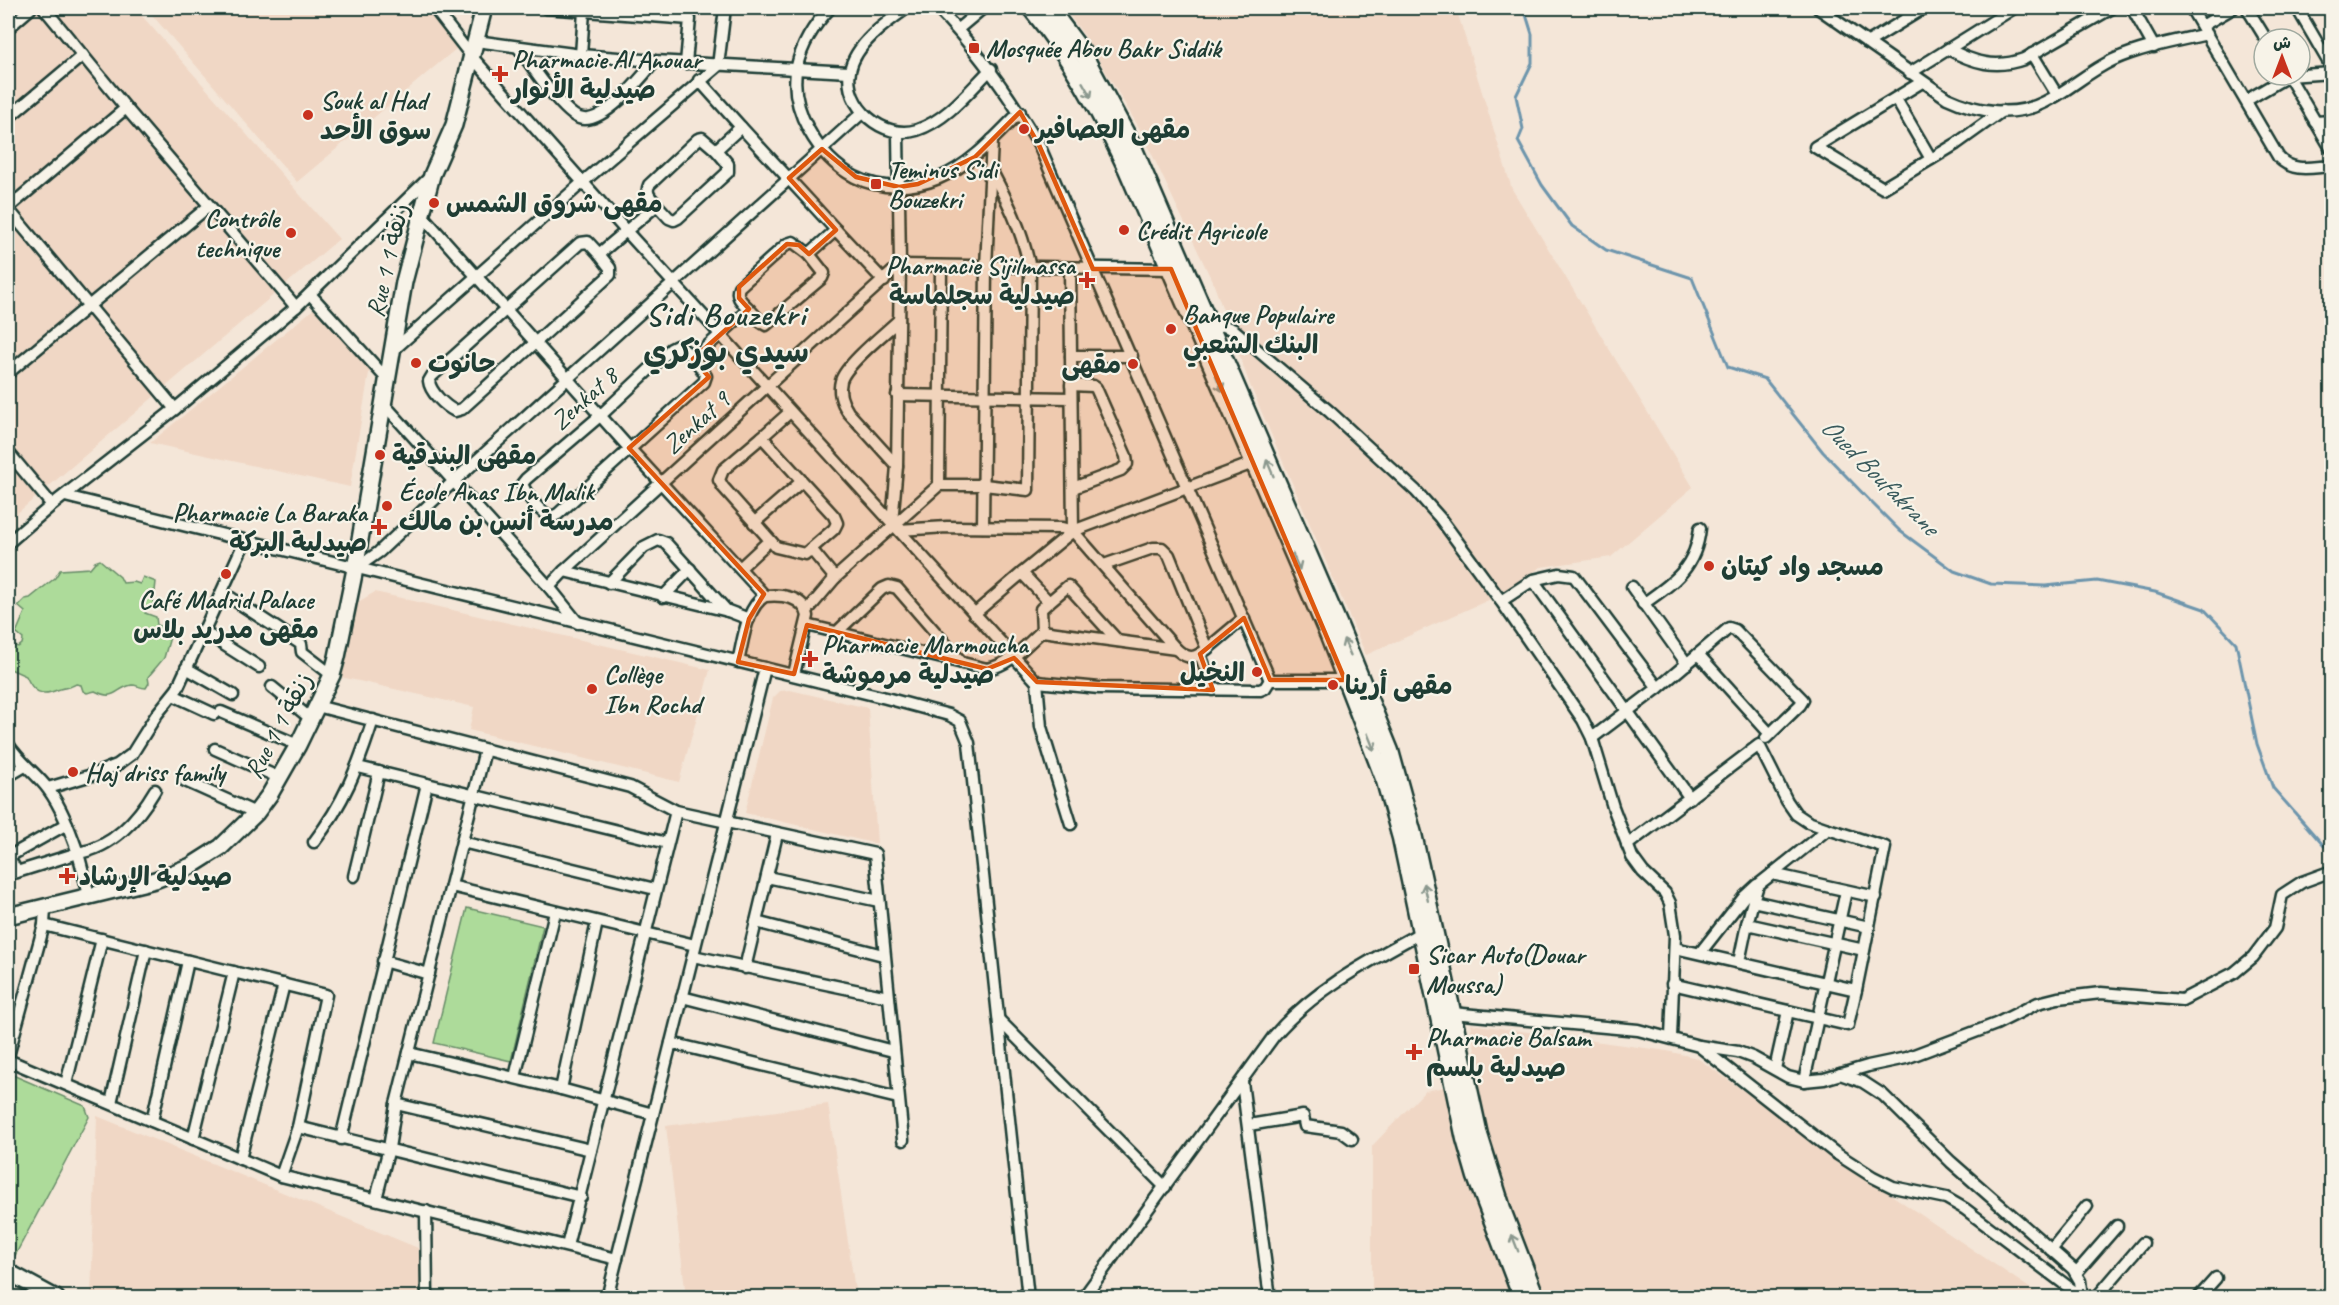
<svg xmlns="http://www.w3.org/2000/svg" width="2339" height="1305" font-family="Caveat,'Playpen Sans Arabic',sans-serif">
	<rect width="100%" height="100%" fill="#f4e6d8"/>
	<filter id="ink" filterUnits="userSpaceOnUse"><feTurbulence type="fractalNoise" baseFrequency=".0167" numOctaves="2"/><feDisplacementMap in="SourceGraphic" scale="12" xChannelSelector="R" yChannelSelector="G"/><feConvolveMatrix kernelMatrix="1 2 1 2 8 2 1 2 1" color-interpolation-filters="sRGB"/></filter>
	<g filter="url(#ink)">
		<g fill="#f0d7c5">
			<path d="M8 8H135L339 239 8 521Z"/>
			<path d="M146 8H428L457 48 297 182Z"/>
			<path d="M1064 8H1456L1512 189 1693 487 1611 557 1541 567 1493 598 1366 655 1250 385 1214 285 1141 131 1084 35Z"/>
			<path d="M316 307 370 367 350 487 150 443Z"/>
			<path d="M375 592 710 670 679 782 469 730 474 707 341 677 358 602Z"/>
			<path d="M790 690 868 708 877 844 745 813 773 698 780 691Z"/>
			<path d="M1470 1024 1667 1051 1697 1058 1893 1196 2043 1297 1372 1298V1146L1425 1091 1481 1080Z"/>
			<path d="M828 1104 856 1297H686L666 1126Z"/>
			<path d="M97 1116 418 1248 422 1271 420 1297 91 1298Z"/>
		</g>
		<g fill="#addb9a" stroke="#668c67" stroke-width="1.5">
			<path d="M100 560 120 577 123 583 134 582 140 584 143 577 156 582 155 591 148 592 147 595 154 601 152 607 146 610 145 613 156 617 157 625 164 627 170 637 164 658 148 677 149 683 146 688C140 688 137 685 132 685 115 688 116 702 95 691L87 693 83 691 81 685 76 684C70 688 65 687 57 690 41 697 33 692 26 676L8 668V647L13 645 18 647 22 644 23 639 16 633 25 612 18 606 25 599 30 598 55 578 60 570 90 568 95 562Z"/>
			<path d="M467 908 543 926 511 1061 434 1043Z"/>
			<path d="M8 1073 85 1106 89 1117 12 1261 8 1259Z"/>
		</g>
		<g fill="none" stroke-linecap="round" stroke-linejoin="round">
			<path stroke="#6d95ac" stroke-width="3" d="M1524 8 1532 34V63L1516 96 1523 129 1518 141 1542 185 1572 226 1606 250 1692 278 1728 367 1765 379 1823 452 1873 504 1900 531 1954 571 1991 584 2045 586 2097 581 2155 592 2204 609 2236 643 2257 744 2273 788 2324 846H2332"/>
			<defs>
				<g id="street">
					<path d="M44 8 126 108 296 307"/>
					<path d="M434 8 472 57 627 232 1037 682 1041 727 1071 824"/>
					<path d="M546 8 690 19 686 63"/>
					<path d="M830 8C815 24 802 44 797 66 788 108 818 158 855 177 880 190 913 189 939 178 972 164 995 137 1020 112"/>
					<path d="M907 8C887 22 855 44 850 71 843 106 884 141 917 130 947 120 969 91 991 69"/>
					<path d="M937 8C977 49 1009 95 1039 145L1270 680H1345"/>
					<path d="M1818 8 1947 98C1977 112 2014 118 2045 102 2069 90 2089 71 2113 60 2142 47 2176 41 2207 34"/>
					<path d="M2132 8 2154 47"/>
					<path d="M2191 8 2279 158C2294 173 2312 167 2332 166"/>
					<path d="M2247 8 2266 39"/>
					<path d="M2297 8 2332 68"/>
					<path d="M2202 26 2233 8"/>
					<path d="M8 28 31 8"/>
					<path d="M958 29 983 8"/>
					<path d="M476 41 581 55 655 61 849 72"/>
					<path d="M1867 43 1924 8"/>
					<path d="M518 47C530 63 562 112 579 118 602 127 642 77 655 61"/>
					<path d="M1948 49C1974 63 1996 69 2024 59L2112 8"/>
					<path d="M2032 54 2057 95"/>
					<path d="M581 55 584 11"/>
					<path d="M1910 73 2014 8"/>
					<path d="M2288 75 2332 150"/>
					<path d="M699 80 741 127"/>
					<path d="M1922 82 1815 147 1883 188 1956 144 2002 111"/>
					<path d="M1896 99 1931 159"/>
					<path d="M2247 100 2288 76 2332 73"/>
					<path d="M8 118 83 55"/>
					<path d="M2315 122 2332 121"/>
					<path d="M657 205C651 198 645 194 649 185L698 139 702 138 716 150"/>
					<path d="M8 208 126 108"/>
					<path d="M8 209 175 409"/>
					<path d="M421 214 629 448 765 596"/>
					<path d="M836 230 884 281"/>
					<path d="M599 254 610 268V275L462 409 455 411C445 406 430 392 429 381L432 376 580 243 588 242 599 254 657 205 669 218 674 220 678 218 728 172V164L716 150 741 127 836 230 809 254 824 273 822 278 766 325 761 322 749 309"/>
					<path d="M1070 268 1073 531"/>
					<path d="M310 294 386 378"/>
					<path d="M1210 325 1224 326 1234 330 1330 412 1416 491 1440 518 1501 601 1583 720 1592 738 1613 807 1632 857 1643 872 1665 893 1670 903 1675 935 1671 1038"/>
					<path d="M677 346C689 351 700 365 706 376L704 382 558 514 552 517C540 513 527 496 522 484L526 479 601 415 671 349Z"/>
					<path d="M390 353 583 182 718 66 725 8"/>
					<path d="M1071 356H1132"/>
					<path d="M693 359 749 309C742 302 735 297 739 287L787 244 793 242 809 254"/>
					<path d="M8 373 209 206"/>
					<path d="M1071 385 1093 386 1096 388 1126 456 1127 464 1121 470 1073 488"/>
					<path d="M897 395 1071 398"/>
					<path d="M382 402 549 587 578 623"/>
					<path d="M762 437 790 412"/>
					<path d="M8 452 52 505"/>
					<path d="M897 466 848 412C842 403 838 392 841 381 845 365 885 333 899 320"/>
					<path d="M939 485 941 266"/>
					<path d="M65 496 886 698 949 715 960 721 969 743 1028 1298"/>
					<path d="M754 523 801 482"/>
					<path d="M892 523 897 466 900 265 898 133"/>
					<path d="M983 527 986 267 992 140"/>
					<path d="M8 543 52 505 175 409 296 307 431 176"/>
					<path d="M811 549 835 578"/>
					<path d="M1104 565 1153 548H1162L1169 555 1207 649C1195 659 1188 660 1176 649"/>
					<path d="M740 568 770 540 723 487 719 480 723 470 762 437 834 516 837 523 834 529 805 554 776 547 770 540"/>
					<path d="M355 569 379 552 453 482 862 113"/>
					<path d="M564 571 728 611 749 619"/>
					<path d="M1022 573 1073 531 1253 463"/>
					<path d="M1533 580 1559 574 1574 576 1658 688"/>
					<path d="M609 583 644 547 658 540 666 543 727 611"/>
					<path d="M549 587 564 571 900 265 1171 269"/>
					<path d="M1632 587 1687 664"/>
					<path d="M222 592 301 644 302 652 332 675"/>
					<path d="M663 597 690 569"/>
					<path d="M1501 601 1533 580 1690 798"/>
					<path d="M1643 604C1673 583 1696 568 1700 528"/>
					<path d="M807 611 835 578 939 485H984L1028 490 1030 268C1021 227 1009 204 990 168"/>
					<path d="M974 614 1022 573 1049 602 1068 586 1118 641"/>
					<path d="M807 625 987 669C1010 665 1025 646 1042 631L1176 649 1073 531 1062 528 947 527 899 530"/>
					<path d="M1042 631 1041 609 1049 602"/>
					<path d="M204 632 259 667"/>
					<path d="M837 632 882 589 889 586 897 588 962 663"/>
					<path d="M1207 649 1244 618"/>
					<path d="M1200 654 1213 690"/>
					<path d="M1698 654 1770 734 1766 738"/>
					<path d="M738 662C743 642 746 607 765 596 782 594 804 597 808 616L794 674"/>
					<path d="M186 668 233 695"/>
					<path d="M1037 682 1099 688 1260 690 1265 688 1270 680"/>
					<path d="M272 687 311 719"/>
					<path d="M173 695 214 714"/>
					<path d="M317 706 630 787 676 811 875 854 903 1140"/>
					<path d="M221 712 298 745"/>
					<path d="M1592 738 1658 688 1729 628 1735 630 1803 700 1800 705 1770 734"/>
					<path d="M8 744C19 762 36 773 48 789 62 808 70 831 78 853L17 872"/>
					<path d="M215 749 280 778"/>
					<path d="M358 767 667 843"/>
					<path d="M8 776 25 766"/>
					<path d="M185 781 256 813"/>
					<path d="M48 788 92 775 117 765 132 754 157 714 177 689 245 541"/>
					<path d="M314 842C344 803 358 767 373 720"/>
					<path d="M462 842 655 889"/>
					<path d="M1627 845 1759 745 1787 801 1796 814 1808 822 1828 829 1885 847 1856 990"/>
					<path d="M8 856 17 872 8 875"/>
					<path d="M8 857 67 824"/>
					<path d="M1772 874 1828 829"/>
					<path d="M354 876 379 772"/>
					<path d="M767 877 879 901"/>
					<path d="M451 886 695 945"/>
					<path d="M89 895 78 853C112 848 138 819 155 790"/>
					<path d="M1753 901 1758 885 1772 874 1876 897"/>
					<path d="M756 922 883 955"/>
					<path d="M1747 924 1753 901 1869 927"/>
					<path d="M44 925 326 995 298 1127 281 1176"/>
					<path d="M1700 953 1744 897 1757 885"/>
					<path d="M693 956 888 997"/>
					<path d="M383 961 429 974"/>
					<path d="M1739 962 1747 924 1864 950"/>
					<path d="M745 968 777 834"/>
					<path d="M1672 984 1848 1025 1856 990 1675 948"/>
					<path d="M682 997 893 1051"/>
					<path d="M1452 1013 1638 1030 1699 1046 1834 1152 1873 1177 1893 1187 1946 1198 1965 1209 2083 1298"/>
					<path d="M999 1020 1165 1187"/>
					<path d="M671 1043 898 1098"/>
					<path d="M1699 1046 1738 1052 1754 1058 1788 1077 1804 1081 1824 1079 1868 1066 1906 1058 1996 1024 2038 1003 2058 998 2101 993 2182 1000 2234 973 2253 957 2275 928 2282 895 2302 882 2332 871"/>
					<path d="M409 1053 561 1089 653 1114"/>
					<path d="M8 1056 44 925 45 907"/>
					<path d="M8 1060 281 1176 617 1259"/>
					<path d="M1775 1069 1788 1011"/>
					<path d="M1840 1074 1863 1082 1883 1095 1951 1162 2073 1269 2080 1281 2082 1297"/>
					<path d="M515 1077 555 912"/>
					<path d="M1804 1081 1846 891"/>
					<path d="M1242 1082 1270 1298"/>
					<path d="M66 1084 102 939"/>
					<path d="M561 1089 597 922"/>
					<path d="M111 1103 146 950"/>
					<path d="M396 1104 591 1150"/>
					<path d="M152 1121 188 961"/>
					<path d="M1249 1125 1303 1116 1305 1126 1341 1131 1352 1139"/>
					<path d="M298 1127 581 1197"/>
					<path d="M193 1139 234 972"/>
					<path d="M341 1139 427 784"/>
					<path d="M240 1159 284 984"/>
					<path d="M376 1199 389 1148 396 1104 485 750"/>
					<path d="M426 1211 427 1298"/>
					<path d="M567 1246 676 811"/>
					<path d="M2051 1250 2087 1206"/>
					<path d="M2076 1273 2117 1226"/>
					<path d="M607 1298 765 668"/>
					<path d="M1083 1298 1274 1036C1313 990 1369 961 1422 932"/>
					<path d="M2096 1298 2143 1243"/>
					<path d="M2198 1298 2216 1278"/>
				</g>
				<g id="secondary">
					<path d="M8 916 155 880 191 866 221 847 256 813 270 794 298 745 332 675 337 657 355 569 404 282 432 175 454 125 484 8"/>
					<path d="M8 1272 56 1298"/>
				</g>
				<g id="primary">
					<path d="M1031 8C1071 57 1100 112 1127 169L1328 634 1385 781 1401 838 1465 1139 1476 1177 1522 1298"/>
					<path d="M1049 8 1082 52 1132 145 1340 628 1390 751 1413 834 1479 1135 1504 1215 1536 1298"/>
				</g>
			</defs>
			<use href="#street" stroke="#1f3d34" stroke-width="15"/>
			<use href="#secondary" stroke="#1f3d34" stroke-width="20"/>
			<use href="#primary" stroke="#1f3d34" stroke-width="21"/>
			<use href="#street" stroke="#f7f3e8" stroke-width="10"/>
			<use href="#secondary" stroke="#f7f3e8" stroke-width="15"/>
			<use href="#primary" stroke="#f7f3e8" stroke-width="16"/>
		</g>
		<defs><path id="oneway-shaft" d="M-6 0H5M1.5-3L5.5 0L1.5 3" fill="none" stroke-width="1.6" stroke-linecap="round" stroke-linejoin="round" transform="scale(1.5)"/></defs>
		<g stroke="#8b988e">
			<use href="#oneway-shaft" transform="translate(1087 90) rotate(60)"/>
			<use href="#oneway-shaft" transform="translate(1219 383) rotate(68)"/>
			<use href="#oneway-shaft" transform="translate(1270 468) rotate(-113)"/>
			<use href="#oneway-shaft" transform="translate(1296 562) rotate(66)"/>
			<use href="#oneway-shaft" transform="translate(1347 647) rotate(-113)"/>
			<use href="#oneway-shaft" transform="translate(1371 742) rotate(68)"/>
			<use href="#oneway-shaft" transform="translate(1426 892) rotate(-102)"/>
			<use href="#oneway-shaft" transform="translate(1515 1243) rotate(-111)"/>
		</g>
	</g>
	<path fill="#de580e" fill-opacity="0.2" stroke="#de580e" stroke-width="4.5" stroke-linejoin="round" d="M1020 112 1039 145 1093 269H1171L1345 680H1270L1244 618 1200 654 1213 690 1037 682 1014 658 987 669 807 625 794 674 738 662 749 619 764 594 629 448 709 377 693 359 749 309 739 298V287L787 244 799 245 809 254 836 230 789 178 822 149 856 177 899 187 918 184 975 157Z"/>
	<g fill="#c8321e" stroke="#f7f3e8" stroke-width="2">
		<rect x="968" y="42" width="12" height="12" rx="3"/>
		<path d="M497 65h6v6h6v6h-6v6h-6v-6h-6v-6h6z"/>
		<circle cx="308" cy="115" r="6"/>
		<circle cx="1024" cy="129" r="6"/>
		<rect x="870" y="178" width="12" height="12" rx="3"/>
		<circle cx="434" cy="203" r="6"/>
		<circle cx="1124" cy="230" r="6"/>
		<circle cx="291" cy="233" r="6"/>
		<path d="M1084 271h6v6h6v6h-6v6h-6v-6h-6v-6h6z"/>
		<circle cx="1171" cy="329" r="6"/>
		<circle cx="416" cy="363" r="6"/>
		<circle cx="1133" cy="364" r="6"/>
		<circle cx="380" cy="455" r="6"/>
		<circle cx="387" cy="506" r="6"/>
		<path d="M376 518h6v6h6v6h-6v6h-6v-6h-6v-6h6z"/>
		<circle cx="1709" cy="566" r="6"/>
		<circle cx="226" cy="574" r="6"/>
		<path d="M807 650h6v6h6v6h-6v6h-6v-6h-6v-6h6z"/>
		<circle cx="1257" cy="672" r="6"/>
		<circle cx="1333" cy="685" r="6"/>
		<circle cx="592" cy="689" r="6"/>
		<circle cx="73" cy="772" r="6"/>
		<path d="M64 867h6v6h6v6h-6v6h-6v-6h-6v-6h6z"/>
		<rect x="1408" y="963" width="12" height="12" rx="3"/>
		<path d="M1411 1043h6v6h6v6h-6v6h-6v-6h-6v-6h6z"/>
	</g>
	<g text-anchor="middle" stroke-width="4.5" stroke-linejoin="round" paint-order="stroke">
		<g font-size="26" font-weight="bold" fill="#1f3d34" stroke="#f7f3e8" text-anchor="start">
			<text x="986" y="57">Mosquée Abou Bakr Siddik</text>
			<text x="512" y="68">Pharmacie Al Anouar<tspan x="512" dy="30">صيدلية الأنوار</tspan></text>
			<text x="320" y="109">Souk al Had<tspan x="320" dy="30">سوق الأحد</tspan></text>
			<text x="1036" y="138">مقهى العصافير</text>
			<text x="888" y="178">Teminus Sidi<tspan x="888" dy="30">Bouzekri</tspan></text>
			<text x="446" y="212">مقهى شروق الشمس</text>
			<text x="279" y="227" text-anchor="end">Contrôle<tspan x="279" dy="30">technique</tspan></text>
			<text x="1136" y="239">Crédit Agricole</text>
			<text x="1075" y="274" text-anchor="end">Pharmacie Sijilmassa<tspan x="1075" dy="30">صيدلية سجلماسة</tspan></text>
			<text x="1183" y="323">Banque Populaire<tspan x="1183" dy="30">البنك الشعبي</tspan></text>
			<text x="428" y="372">حانوت</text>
			<text x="1121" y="373" text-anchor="end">مقهى</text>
			<text x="392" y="464">مقهى البندقية</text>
			<text x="399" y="500">École Anas Ibn Malik<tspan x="399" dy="30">مدرسة أنس بن مالك</tspan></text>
			<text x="367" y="521" text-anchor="end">Pharmacie La Baraka<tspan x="367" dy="30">صيدلية البركة</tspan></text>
			<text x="1721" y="575">مسجد واد كيتان</text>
			<text x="226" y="608" text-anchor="middle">Café Madrid Palace<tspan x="226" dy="30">مقهى مدريد بلاس</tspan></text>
			<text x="822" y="653">Pharmacie Marmoucha<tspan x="822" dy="30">صيدلية مرموشة</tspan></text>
			<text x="1245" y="681" text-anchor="end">النخيل</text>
			<text x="604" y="683">Collège<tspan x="604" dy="30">Ibn Rochd</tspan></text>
			<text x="1345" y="694">مقهى أرينا</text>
			<text x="85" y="781">Haj driss family</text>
			<text x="79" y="885">صيدلية الإرشاد</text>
			<text x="1426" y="963">Sicar Auto(Douar<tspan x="1426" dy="30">Moussa)</tspan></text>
			<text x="1426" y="1046">Pharmacie Balsam<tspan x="1426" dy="30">صيدلية بلسم</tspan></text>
		</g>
		<g font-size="26" fill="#1f3d34" stroke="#f7f3e8">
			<text transform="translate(387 260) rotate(-77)" y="9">Rue 1 زنقة 1</text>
			<text transform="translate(584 398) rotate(-42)" y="9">Zenkat 8</text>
			<text transform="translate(696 422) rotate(-42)" y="9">Zenkat 9</text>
			<text transform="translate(278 725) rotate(-62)" y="9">Rue 1 زنقة 1</text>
		</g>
		<g font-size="27" font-style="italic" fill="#395a5c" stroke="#f7f3e8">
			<text transform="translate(1880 476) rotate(45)" y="9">Oued Boufakrane</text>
		</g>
		<g font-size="32" font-weight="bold" letter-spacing="1.5" fill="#1f3d34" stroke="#f7f3e8">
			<text x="726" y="325">Sidi Bouzekri<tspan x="726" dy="37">سيدي بوزكري</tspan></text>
		</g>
	</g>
	<rect width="2339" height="1305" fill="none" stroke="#f7f3e8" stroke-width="30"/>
	<rect x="15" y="15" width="2309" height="1275" fill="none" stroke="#1f3d34" stroke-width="2" filter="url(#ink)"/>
	<g transform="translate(2282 57)"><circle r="28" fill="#f7f3e8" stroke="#a1aaa0" stroke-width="1.5"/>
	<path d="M0-4.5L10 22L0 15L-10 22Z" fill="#c8321e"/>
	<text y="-9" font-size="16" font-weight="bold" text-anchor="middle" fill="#1f3d34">ش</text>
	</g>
</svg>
